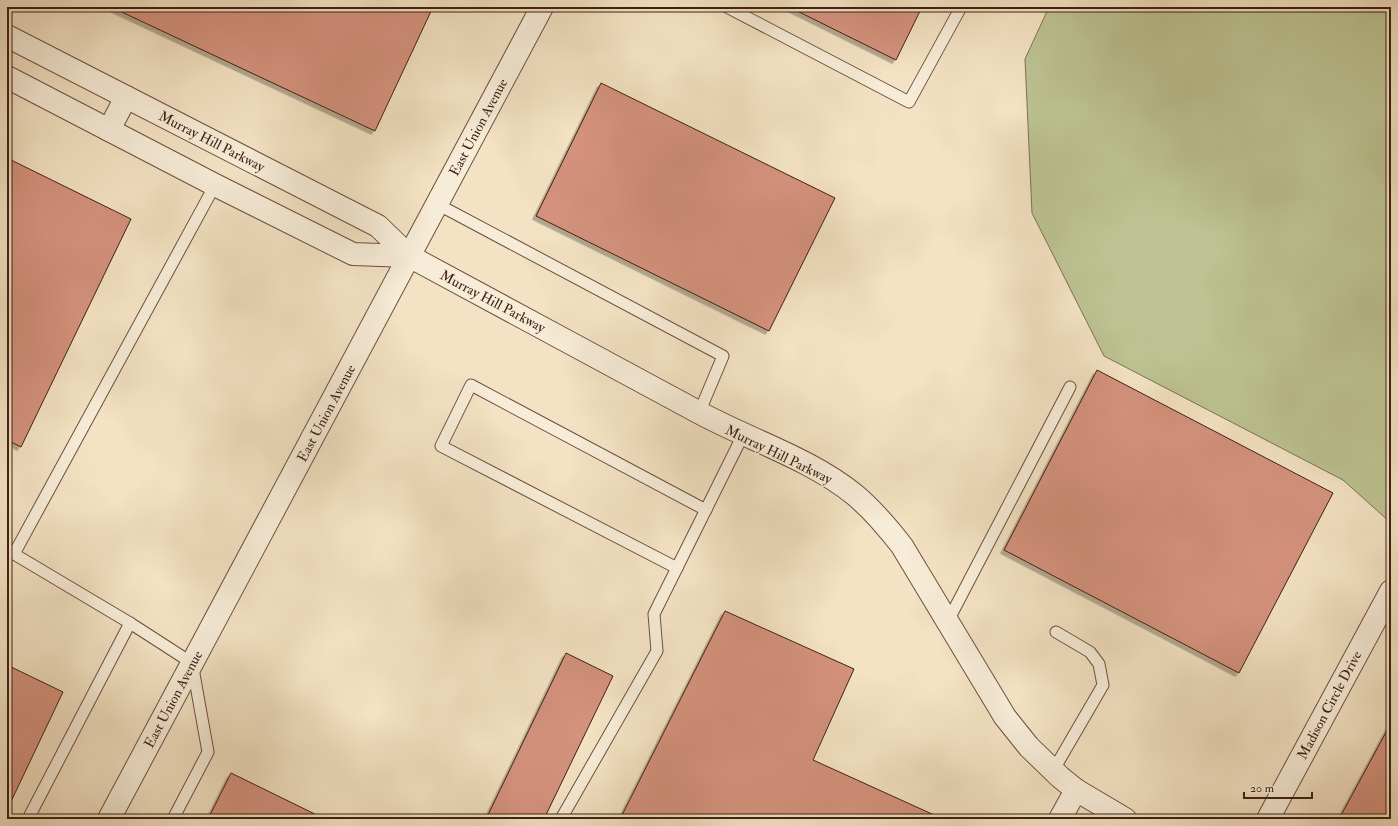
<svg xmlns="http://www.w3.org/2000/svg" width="1398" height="826" font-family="'IM FELL Double Pica',serif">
	<defs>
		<filter id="shadow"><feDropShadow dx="-3.5" dy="3.5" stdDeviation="0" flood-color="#0004"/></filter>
	</defs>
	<rect width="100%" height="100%" fill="#f3e2c3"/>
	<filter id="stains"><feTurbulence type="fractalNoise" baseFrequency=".005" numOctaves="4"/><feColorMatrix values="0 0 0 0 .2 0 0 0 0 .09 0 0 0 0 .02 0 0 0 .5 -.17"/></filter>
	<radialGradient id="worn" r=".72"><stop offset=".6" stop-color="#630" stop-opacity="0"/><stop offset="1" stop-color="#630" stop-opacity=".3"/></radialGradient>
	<path fill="#bdc392" stroke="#7e7252" d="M1049 7H1391V523L1343 480 1104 356 1032 213 1025 59Z"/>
	<g fill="#d4927d" stroke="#3f2013" filter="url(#shadow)">
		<path d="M111 7H433L375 131Z"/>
		<path d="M789 7H922L896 60Z"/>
		<path d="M601 83 835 198 769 331 536 216Z"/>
		<path d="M7 158 131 219 21 447 7 440Z"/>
		<path d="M1097 370 1333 493 1239 673 1004 550Z"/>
		<path d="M725 611 854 669 813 760 943 819H620Z"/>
		<path d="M566 653 613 676 544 819H486Z"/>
		<path d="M7 665 63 692 7 810Z"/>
		<path d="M1391 723V819H1339Z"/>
		<path d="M231 773 325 819H208Z"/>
	</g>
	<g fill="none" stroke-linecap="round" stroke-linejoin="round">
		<defs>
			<g id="lane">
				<path d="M727 7 909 102 961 7"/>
				<path d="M437 204 723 356 699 413"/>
				<path d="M677 568 441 446 471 385 706 510"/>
				<path d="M948 621 1070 387"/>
				<path d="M1053 771 1103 685 1099 664 1090 652 1056 632"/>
				<path d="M28 819 130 623"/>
				<path d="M173 819 208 752 192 663 130 623 14 554 215 185"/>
				<path d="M561 819 657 651 654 614 743 435"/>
			</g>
			<g id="street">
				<path d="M7 36 378 226 409 256C506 308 603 361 700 413 750 440 811 459 855 495 873 510 888 528 902 546L1005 717 1029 747 1060 777 1076 790 1125 819"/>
				<path d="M7 77 215 185 353 254 409 256"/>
				<path d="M109 130 126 97"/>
				<path d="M109 819 542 7"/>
				<path d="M1060 819 1076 790"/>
				<path d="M1268 819 1391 591"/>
			</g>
		</defs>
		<use href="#lane" stroke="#6c503f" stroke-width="13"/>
		<use href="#street" stroke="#6c503f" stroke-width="24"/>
		<use href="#lane" stroke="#f7ecd8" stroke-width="11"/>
		<use href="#street" stroke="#f7ecd8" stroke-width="22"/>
	</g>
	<g text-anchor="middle" stroke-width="3" stroke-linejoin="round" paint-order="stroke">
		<g font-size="14" fill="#3f2013" stroke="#f7ecd8">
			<text transform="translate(478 127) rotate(-62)" y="5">East Union Avenue</text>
			<text transform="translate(212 141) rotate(27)" y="5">Murray Hill Parkway</text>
			<text transform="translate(493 301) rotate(28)" y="5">Murray Hill Parkway</text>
			<text transform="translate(326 413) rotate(-62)" y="5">East Union Avenue</text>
			<text transform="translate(779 454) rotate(26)" y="5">Murray Hill Parkway</text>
			<text transform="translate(173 699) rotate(-62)" y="5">East Union Avenue</text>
			<text transform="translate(1329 705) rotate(-62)" y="5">Madison Circle Drive</text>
		</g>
	</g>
	<rect width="1398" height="826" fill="none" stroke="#f3e2c3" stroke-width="24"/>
	<rect x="8" y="8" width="1382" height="810" fill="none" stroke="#3f2013" stroke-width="2"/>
	<rect x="12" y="12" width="1374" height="802" fill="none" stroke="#3f2013"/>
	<path d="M1244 792v6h68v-6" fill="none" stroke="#3f2013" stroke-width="2"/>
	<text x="1250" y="792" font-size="12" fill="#3f2013" stroke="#f7ecd8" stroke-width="3" paint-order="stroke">20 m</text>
	<rect width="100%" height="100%" filter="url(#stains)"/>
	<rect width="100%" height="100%" fill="url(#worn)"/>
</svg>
